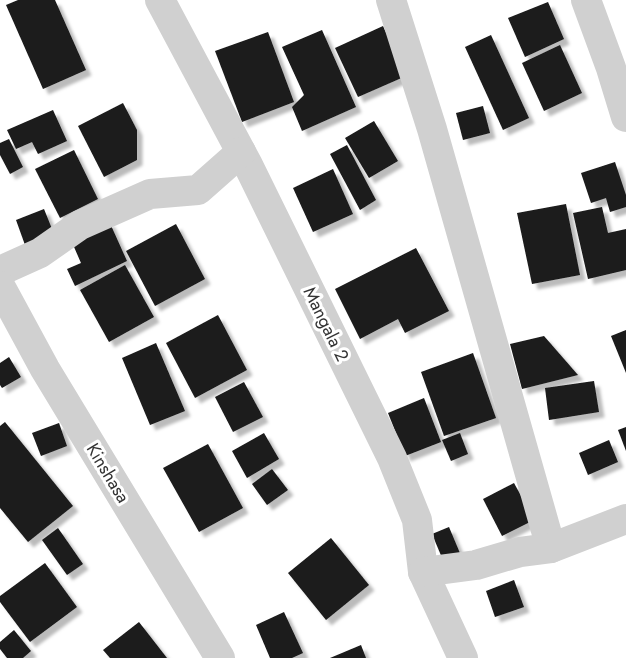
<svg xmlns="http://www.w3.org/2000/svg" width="626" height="658" font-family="Jost,sans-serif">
	<defs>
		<filter id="shadow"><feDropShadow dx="5.5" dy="5.5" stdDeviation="1.5" flood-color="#0004"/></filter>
	</defs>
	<rect width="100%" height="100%" fill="#fff"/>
	<g fill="#1a1a1a" filter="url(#shadow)">
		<path d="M18 0H55L86 70 43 89 6 5Z"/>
		<path d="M548 2 564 39 525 57 508 18Z"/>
		<path d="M383 26 406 76 358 97 335 48Z"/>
		<path d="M322 30 356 107 302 131 292 107 304 95 282 47Z"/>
		<path d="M268 32 294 102 242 122 215 51Z"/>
		<path d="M491 35 529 118 503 130 465 47Z"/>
		<path d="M560 45 582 93 544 111 522 63Z"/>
		<path d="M123 103 137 130V160L104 177 78 126Z"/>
		<path d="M483 106 490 133 463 140 456 113Z"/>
		<path d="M53 110 67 141 38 154 32 142 16 149 7 130Z"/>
		<path d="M374 121 398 161 369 178 345 138Z"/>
		<path d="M9 139 23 167 10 174 0 155V143Z"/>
		<path d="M347 145 376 200 360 210 330 154Z"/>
		<path d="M74 150 98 199 60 218 35 169Z"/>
		<path d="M615 162 626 195V207L610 212 606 198 591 203 581 173Z"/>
		<path d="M333 169 353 214 313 232 293 188Z"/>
		<path d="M566 204 580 275 532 284 517 213Z"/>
		<path d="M602 207 608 233 626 229V270L588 279 573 213Z"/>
		<path d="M44 209 54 234 25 245 16 220Z"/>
		<path d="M109 221 127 261 75 286 67 269 81 263 71 240Z"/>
		<path d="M176 224 205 279 155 306 126 251Z"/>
		<path d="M416 248 449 311 405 333 398 319 360 339 335 289Z"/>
		<path d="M125 265 154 317 109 342 80 290Z"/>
		<path d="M218 315 247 370 195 398 166 343Z"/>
		<path d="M626 330V373L611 336Z"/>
		<path d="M544 336 578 375 522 389 510 344Z"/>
		<path d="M156 343 185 411 150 425 122 358Z"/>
		<path d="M473 353 496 418 444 436 421 372Z"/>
		<path d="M9 357 21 377 2 388 0 385V363Z"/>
		<path d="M594 381 599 412 549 420 545 388Z"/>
		<path d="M244 382 263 417 233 432 215 397Z"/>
		<path d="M424 398 441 442 405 456 388 413Z"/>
		<path d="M5 422 73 506 28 542 0 508V426Z"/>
		<path d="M59 423 67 446 41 456 32 433Z"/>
		<path d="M626 427V451L618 430Z"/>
		<path d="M264 433 279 459 247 478 232 451Z"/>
		<path d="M460 433 468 454 451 461 442 440Z"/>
		<path d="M609 440 618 462 588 475 579 453Z"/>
		<path d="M208 444 243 508 199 532 163 468Z"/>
		<path d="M272 469 288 490 267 505 252 484Z"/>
		<path d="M514 483 534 520 502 536 483 499Z"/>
		<path d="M449 527 462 558 445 565 432 534Z"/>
		<path d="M58 528 83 564 67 575 42 540Z"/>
		<path d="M331 538 369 585 326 620 288 573Z"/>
		<path d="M45 563 77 607 30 642 0 602V596Z"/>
		<path d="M514 580 524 607 495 617 486 591Z"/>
		<path d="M284 612 303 653 292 658H270L256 625Z"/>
		<path d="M139 622 167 658H110L103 650Z"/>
		<path d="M14 630 31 651 23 658H7L0 649V642Z"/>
		<path d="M361 645 366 658H330Z"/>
	</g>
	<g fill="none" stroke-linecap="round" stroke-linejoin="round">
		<g stroke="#d0d0d0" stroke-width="30">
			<path d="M160 0 248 165 392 458 417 520 423 572 463 658"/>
			<path d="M391 0 432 129 551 548"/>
			<path d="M586 0 611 68 626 117"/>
			<path d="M0 271 40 253 80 225 150 194 198 190 241 152"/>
			<path d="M0 286 45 369 220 658"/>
			<path d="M423 572 476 565 520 552 551 548 626 519"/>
		</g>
	</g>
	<g text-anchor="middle" stroke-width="6" stroke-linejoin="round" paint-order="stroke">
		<g font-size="18" fill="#333" stroke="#fff">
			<text transform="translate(326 324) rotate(64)" y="6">Mangala 2</text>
			<text transform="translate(108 473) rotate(59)" y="6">Kinshasa</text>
		</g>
	</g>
</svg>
